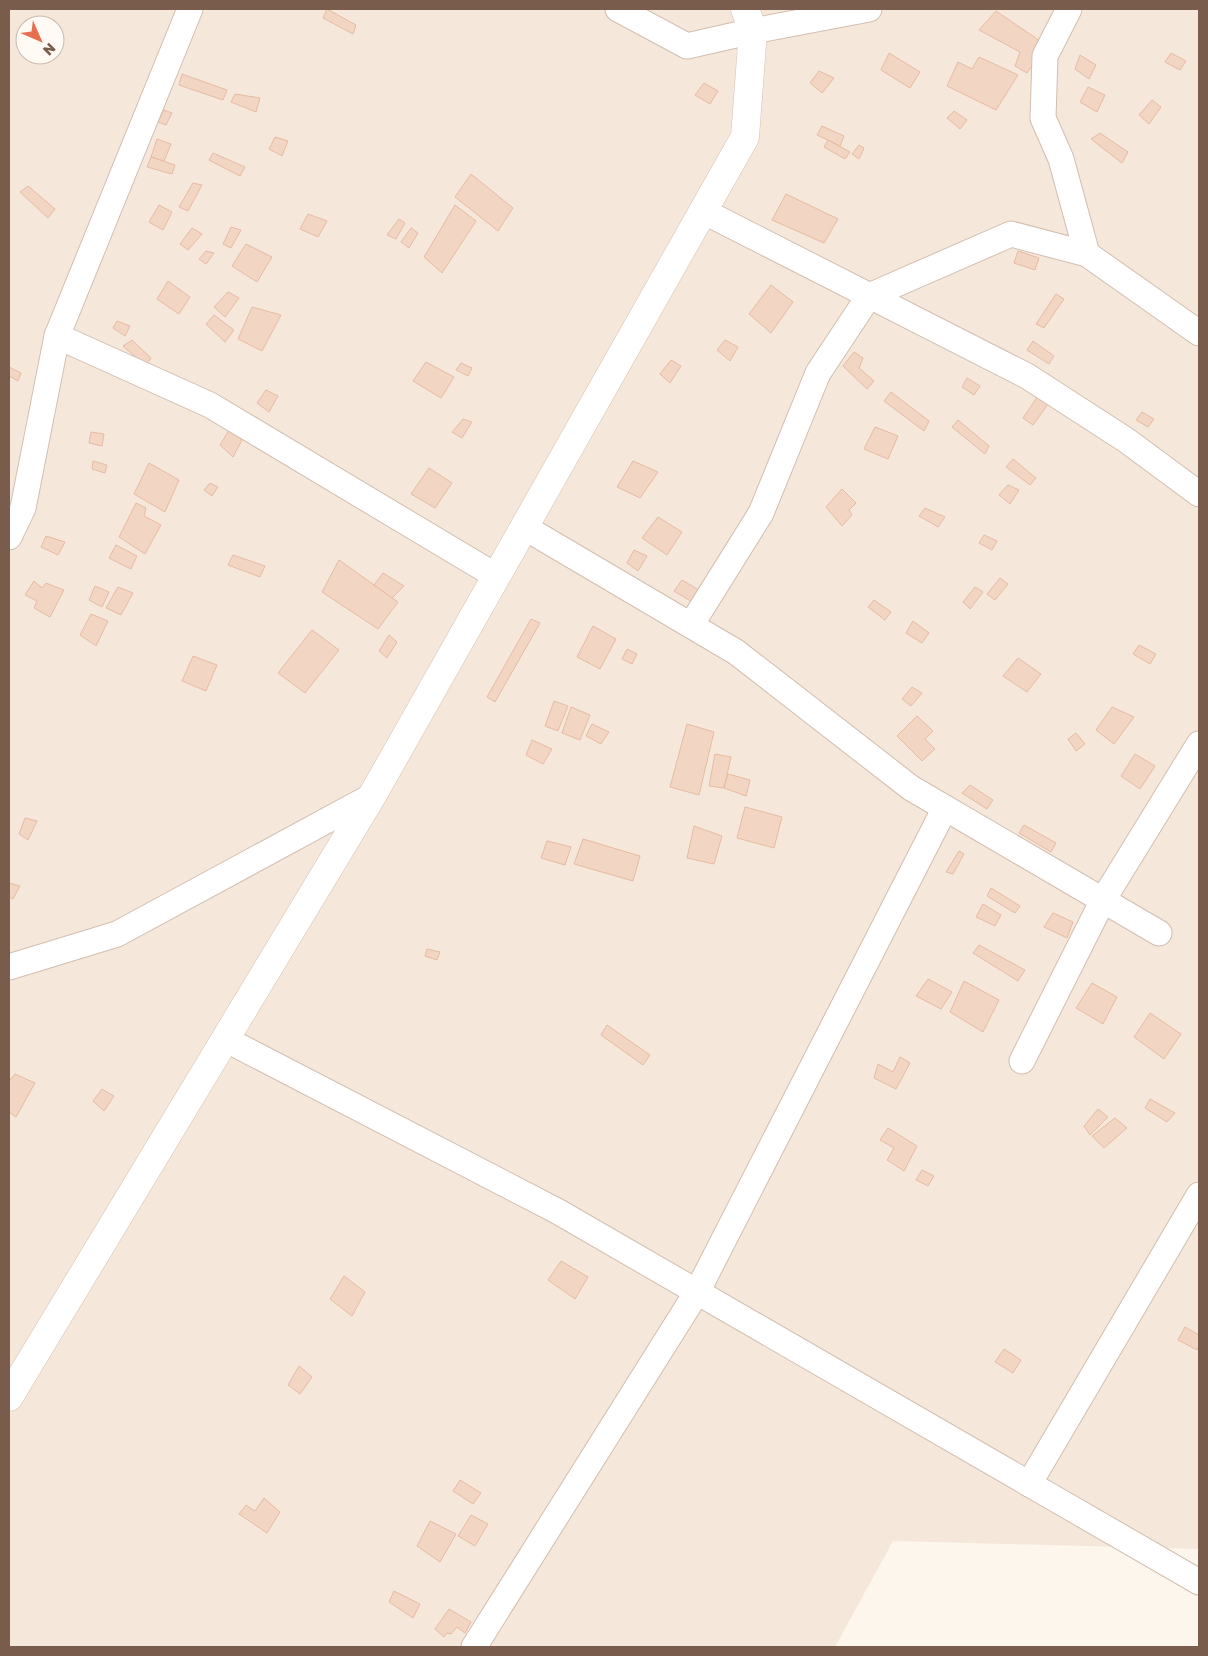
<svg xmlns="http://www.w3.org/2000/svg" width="1208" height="1656" font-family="'Golos Text',sans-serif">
	<rect width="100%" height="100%" fill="#fdf6ec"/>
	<path fill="#f5e8da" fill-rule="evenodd" d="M9 9H1199V1549L893 1541 835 1647H9ZM25 25H55V55H25Z"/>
	<g fill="#f3d5c3" stroke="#e6bba3">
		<path d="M327 9 356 25 353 34 323 18Z"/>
		<path d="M996 11 1046 45 1027 73 1015 66 1020 52 979 30Z"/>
		<path d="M889 53 920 72 910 88 881 70Z"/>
		<path d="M1171 53 1186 61 1180 70 1165 62Z"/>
		<path d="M1080 55 1096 65 1089 79 1075 69Z"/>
		<path d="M979 57 1018 75 996 110 947 86 958 62 972 69Z"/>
		<path d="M819 71 834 78 822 93 810 83Z"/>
		<path d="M182 74 227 90 223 100 179 85Z"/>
		<path d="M704 83 718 91 710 104 695 95Z"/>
		<path d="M1088 87 1105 95 1097 112 1080 102Z"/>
		<path d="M235 94 260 98 256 112 231 102Z"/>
		<path d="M1152 100 1161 107 1149 124 1139 115Z"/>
		<path d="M164 110 172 113 166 125 158 122Z"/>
		<path d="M954 111 967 120 960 129 947 118Z"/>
		<path d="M822 126 844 136 840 146 817 135Z"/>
		<path d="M1100 133 1128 152 1122 163 1091 139Z"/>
		<path d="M275 137 288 141 282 156 269 149Z"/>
		<path d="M157 139 171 144 164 161 151 157Z"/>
		<path d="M828 140 850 152 845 159 824 147Z"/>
		<path d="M859 145 864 148 859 159 852 154Z"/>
		<path d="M213 153 245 167 240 176 209 160Z"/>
		<path d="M151 157 175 165 172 174 147 167Z"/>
		<path d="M471 174 513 208 498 231 455 197Z"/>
		<path d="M193 183 202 185 188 211 179 207Z"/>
		<path d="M28 186 55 209 48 218 20 192Z"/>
		<path d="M786 194 838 219 824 243 772 220Z"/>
		<path d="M159 205 172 212 163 230 149 222Z"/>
		<path d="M455 205 476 221 442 273 424 257Z"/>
		<path d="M308 214 327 221 318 237 300 229Z"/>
		<path d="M399 219 405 223 396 239 387 235Z"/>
		<path d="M231 227 241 230 231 248 223 244Z"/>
		<path d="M192 228 202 234 188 250 180 244Z"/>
		<path d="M411 228 418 233 409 248 401 242Z"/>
		<path d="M246 244 272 257 257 282 232 266Z"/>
		<path d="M206 251 214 253 206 264 199 259Z"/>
		<path d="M1018 251 1039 258 1035 270 1014 263Z"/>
		<path d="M168 281 190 297 179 314 157 299Z"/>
		<path d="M771 285 793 302 771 333 749 314Z"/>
		<path d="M228 292 239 298 225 317 214 307Z"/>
		<path d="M1056 294 1064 299 1044 328 1036 324Z"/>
		<path d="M252 307 281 315 262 351 238 339Z"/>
		<path d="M214 315 234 330 225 342 206 324Z"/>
		<path d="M117 321 130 326 125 336 113 328Z"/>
		<path d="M132 340 151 358 145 366 123 346Z"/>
		<path d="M725 340 738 347 730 361 717 350Z"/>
		<path d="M1033 341 1054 356 1049 364 1027 350Z"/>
		<path d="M854 352 863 358 859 368 874 381 867 389 843 366Z"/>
		<path d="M671 360 681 366 670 383 660 374Z"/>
		<path d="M426 362 454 377 441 398 413 381Z"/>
		<path d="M461 363 472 368 468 376 456 370Z"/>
		<path d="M9 367 21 373 18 381 9 376Z"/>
		<path d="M967 378 980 386 974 395 962 387Z"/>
		<path d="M266 390 278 396 269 412 257 403Z"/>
		<path d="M891 392 929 421 924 431 884 401Z"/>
		<path d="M1038 396 1048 404 1033 425 1023 418Z"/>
		<path d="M1142 412 1154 419 1148 427 1136 420Z"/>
		<path d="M463 419 472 422 462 438 452 432Z"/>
		<path d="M958 420 989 446 985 454 952 427Z"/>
		<path d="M875 427 898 436 888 459 864 449Z"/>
		<path d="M229 430 242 440 233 457 220 445Z"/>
		<path d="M91 432 104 434 102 446 89 443Z"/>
		<path d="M1013 459 1036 478 1030 485 1006 467Z"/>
		<path d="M93 461 107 465 105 473 92 469Z"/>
		<path d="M633 461 658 472 640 498 617 487Z"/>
		<path d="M149 463 179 480 165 512 134 494Z"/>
		<path d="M429 468 452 483 435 508 411 494Z"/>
		<path d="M210 483 218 487 212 496 204 490Z"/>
		<path d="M1008 485 1019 490 1010 504 999 495Z"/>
		<path d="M842 489 856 503 849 510 852 515 842 526 826 507Z"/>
		<path d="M136 503 146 508 144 516 161 525 145 554 119 537Z"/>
		<path d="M925 508 945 517 938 527 919 516Z"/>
		<path d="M658 517 682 532 667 555 642 538Z"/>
		<path d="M984 535 997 541 992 550 979 543Z"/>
		<path d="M46 536 65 542 58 555 41 547Z"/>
		<path d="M116 545 137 556 131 569 109 558Z"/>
		<path d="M634 550 647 556 638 571 627 563Z"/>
		<path d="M233 555 265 566 260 577 228 565Z"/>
		<path d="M339 560 398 602 378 629 322 592Z"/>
		<path d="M383 573 404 586 392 598 374 585Z"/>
		<path d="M1000 578 1008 584 995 600 987 594Z"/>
		<path d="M682 580 704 593 697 605 674 591Z"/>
		<path d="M34 581 42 588 46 583 64 590 50 617 34 608 37 601 25 595Z"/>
		<path d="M95 586 109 592 102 607 89 600Z"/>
		<path d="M118 587 133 593 121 615 106 608Z"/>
		<path d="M975 587 983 592 970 609 963 602Z"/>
		<path d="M874 600 891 612 885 620 868 607Z"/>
		<path d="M91 614 108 621 96 646 80 635Z"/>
		<path d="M531 619 540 623 495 702 487 697Z"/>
		<path d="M913 621 929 633 922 643 906 633Z"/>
		<path d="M593 626 616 639 600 669 577 657Z"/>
		<path d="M312 630 339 650 305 693 278 673Z"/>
		<path d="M389 635 397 642 387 658 379 651Z"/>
		<path d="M1139 645 1156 654 1150 664 1133 654Z"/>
		<path d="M627 649 637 654 632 664 622 659Z"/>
		<path d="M193 656 217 665 206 691 182 681Z"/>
		<path d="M1018 658 1041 674 1027 692 1003 676Z"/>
		<path d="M912 687 922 693 911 706 902 699Z"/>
		<path d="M554 701 568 706 558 731 545 726Z"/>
		<path d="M571 707 590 715 580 740 562 733Z"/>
		<path d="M1112 707 1134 717 1114 744 1096 730Z"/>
		<path d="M917 716 933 731 925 739 935 749 922 761 897 736Z"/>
		<path d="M592 724 609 732 601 744 586 736Z"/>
		<path d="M687 724 714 732 699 795 670 787Z"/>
		<path d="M1076 733 1085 744 1076 751 1068 739Z"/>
		<path d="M532 740 552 749 543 764 526 755Z"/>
		<path d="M715 754 731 757 724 788 709 786Z"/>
		<path d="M1135 754 1155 766 1140 789 1121 776Z"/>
		<path d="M728 774 750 780 746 796 724 788Z"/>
		<path d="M970 785 993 800 987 809 962 793Z"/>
		<path d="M745 807 782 817 774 848 737 838Z"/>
		<path d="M25 818 37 821 28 840 19 834Z"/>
		<path d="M1024 825 1056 843 1051 852 1019 833Z"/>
		<path d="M694 826 722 836 714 864 687 858Z"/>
		<path d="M583 839 640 856 633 881 574 864Z"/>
		<path d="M547 841 571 847 565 865 541 858Z"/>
		<path d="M959 851 964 854 953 874 946 872Z"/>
		<path d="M9 883 20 886 13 899 9 897Z"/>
		<path d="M991 888 1020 906 1015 913 987 896Z"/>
		<path d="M983 904 1001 915 995 926 976 917Z"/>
		<path d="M1053 913 1073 922 1067 938 1044 927Z"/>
		<path d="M979 945 1025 970 1018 981 973 953Z"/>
		<path d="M427 949 440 952 437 960 425 956Z"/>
		<path d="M928 979 952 992 941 1009 916 996Z"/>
		<path d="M964 981 999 1000 983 1032 950 1012Z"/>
		<path d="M1092 983 1117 997 1103 1024 1076 1008Z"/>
		<path d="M1150 1013 1181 1034 1164 1059 1134 1037Z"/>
		<path d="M607 1025 650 1055 643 1065 601 1035Z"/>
		<path d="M900 1057 910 1063 896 1089 874 1078 878 1064 893 1072Z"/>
		<path d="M15 1074 35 1083 16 1117 9 1112V1081Z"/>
		<path d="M102 1089 114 1096 104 1111 93 1101Z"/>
		<path d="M1150 1099 1175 1113 1167 1122 1145 1108Z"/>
		<path d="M1098 1109 1108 1117 1090 1135 1084 1126Z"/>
		<path d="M1115 1118 1127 1128 1104 1148 1092 1136Z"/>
		<path d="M888 1128 917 1146 904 1171 887 1160 894 1148 880 1140Z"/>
		<path d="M922 1170 934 1176 928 1186 916 1180Z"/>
		<path d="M561 1261 588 1277 575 1299 548 1280Z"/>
		<path d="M344 1276 365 1292 352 1316 330 1299Z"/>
		<path d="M1185 1327 1199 1335V1345L1197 1350 1178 1340Z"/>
		<path d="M1004 1349 1021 1360 1013 1373 995 1362Z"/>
		<path d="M299 1366 312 1377 300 1394 288 1385Z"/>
		<path d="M460 1480 481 1493 473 1504 453 1491Z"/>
		<path d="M264 1498 280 1512 267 1533 239 1514 246 1505 255 1511Z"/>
		<path d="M471 1515 488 1524 475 1546 458 1536Z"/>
		<path d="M430 1521 456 1534 440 1562 417 1546Z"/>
		<path d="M394 1591 420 1604 413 1618 389 1602Z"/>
		<path d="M449 1609 471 1622 465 1633 457 1627 451 1634 447 1633 444 1637 435 1629Z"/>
	</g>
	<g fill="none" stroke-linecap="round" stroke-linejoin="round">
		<defs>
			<g id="street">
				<path d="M618 9 687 46 753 31 869 9"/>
				<path d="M1069 9 1045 56 1043 118 1061 159 1087 254"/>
				<path d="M703 211 1027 376 1126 440 1199 494"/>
				<path d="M57 336 210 405 496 576"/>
				<path d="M524 527 736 652 911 788 1159 933"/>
				<path d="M9 537 23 508 57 336 190 9"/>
				<path d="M691 625 761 513 818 373 869 296 1011 234 1087 254 1199 333"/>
				<path d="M9 967 117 934 372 796"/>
				<path d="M225 1039 557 1211 1199 1582"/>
				<path d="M1022 1061 1103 900 1199 744"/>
				<path d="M1029 1484 1199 1195"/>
				<path d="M474 1647 697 1292 945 808"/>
			</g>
			<path id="secondary" d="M9 1397 372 796 745 137 753 31 745 9"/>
		</defs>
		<use href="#street" stroke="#d1beb0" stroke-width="27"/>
		<use href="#secondary" stroke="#d6c0b0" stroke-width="29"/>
		<use href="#street" stroke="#fff" stroke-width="25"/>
		<use href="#secondary" stroke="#fff" stroke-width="28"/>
	</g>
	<rect width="1208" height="1656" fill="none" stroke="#7a5c4d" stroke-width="20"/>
	<g transform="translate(40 40) rotate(135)"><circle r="24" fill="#fffaf3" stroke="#cabbb1"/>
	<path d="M0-4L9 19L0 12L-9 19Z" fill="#e76f51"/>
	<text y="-8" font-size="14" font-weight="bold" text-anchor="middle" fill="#7a5c4d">N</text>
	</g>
</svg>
